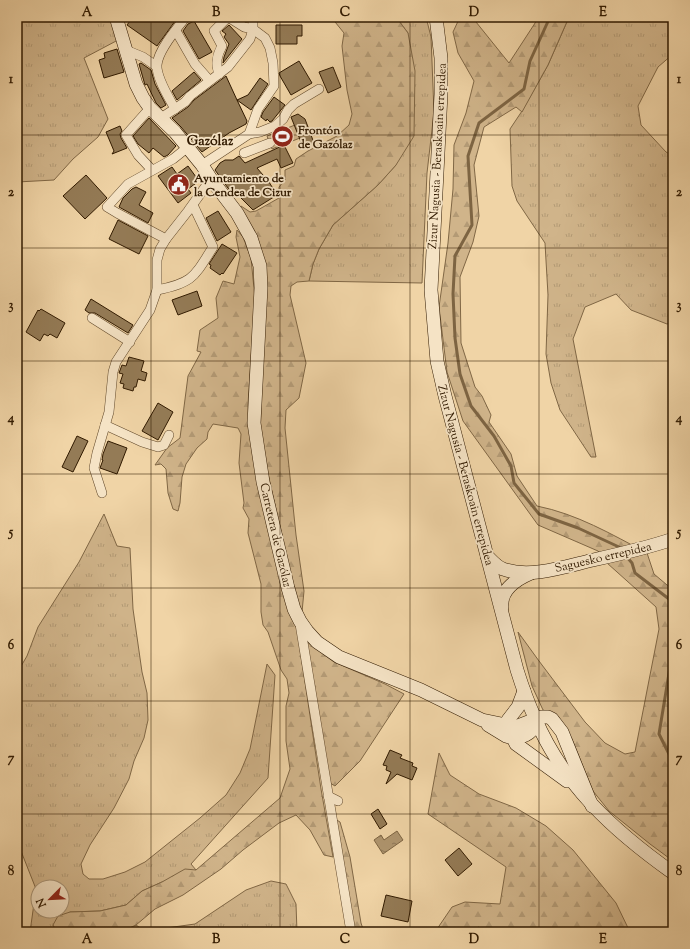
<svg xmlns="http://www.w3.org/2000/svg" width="690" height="949" font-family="'Sorts Mill Goudy',serif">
	<defs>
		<pattern id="grass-tufts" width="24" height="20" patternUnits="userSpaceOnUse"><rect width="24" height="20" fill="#d0b48a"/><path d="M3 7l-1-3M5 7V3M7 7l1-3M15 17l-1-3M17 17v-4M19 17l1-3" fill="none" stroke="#b39a75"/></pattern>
		<pattern id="forest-firs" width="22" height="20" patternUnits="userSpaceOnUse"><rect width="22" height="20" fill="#d0b48a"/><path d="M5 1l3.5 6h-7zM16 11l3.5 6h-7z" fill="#b39a75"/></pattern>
		<pattern id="water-ripples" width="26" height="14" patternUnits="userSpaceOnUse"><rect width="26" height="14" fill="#af956e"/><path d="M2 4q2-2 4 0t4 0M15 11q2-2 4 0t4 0" fill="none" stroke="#8f7958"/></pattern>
	</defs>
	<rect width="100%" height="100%" fill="#f0d4a6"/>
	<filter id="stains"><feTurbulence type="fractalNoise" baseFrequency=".005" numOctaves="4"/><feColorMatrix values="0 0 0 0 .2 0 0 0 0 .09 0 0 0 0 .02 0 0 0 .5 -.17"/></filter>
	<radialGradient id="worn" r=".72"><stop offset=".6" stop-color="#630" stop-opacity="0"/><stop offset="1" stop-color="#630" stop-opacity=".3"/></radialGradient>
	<g fill="url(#grass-tufts)" stroke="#806745" fill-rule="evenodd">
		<path d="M17 17H110L118 40 84 58 108 119 98 137 73 159 54 180 17 182Z"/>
		<path d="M396 17H426L431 37 434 112 427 173 422 283 309 281 313 264 319 249 333 225 378 185 396 165 408 33Z"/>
		<path d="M569 17H673V54L658 67 638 106 641 125 666 152 673 156V322L667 324 631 310 616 294 585 307 573 339 596 457H591L560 410 551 383 546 354 548 295 545 243 517 201 512 186 510 129 522 111 548 65Z"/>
		<path d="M104 514 117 546 130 548 133 609 142 672 147 693 148 720 144 738 134 761 129 779 114 808 90 845 81 864 83 874 89 879H103L125 872 145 862 200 818 226 795 240 773 250 749 267 664 275 675 268 778 191 864 196 870 162 882 142 891 126 905 100 911 70 912 53 925 57 932H30L36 889 17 841V673L27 656 38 627 79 562ZM38 887H62V909L65 906 61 913V911H38Z"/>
		<path d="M271 881 286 884 296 904 297 932H112L125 930 136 925 145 931 195 924 246 890Z"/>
	</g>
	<g fill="url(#forest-firs)" stroke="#806745">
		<path d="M331 17H396L408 33 415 71 414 136 396 165 378 185 333 225 319 249 313 264 309 281 297 282 291 286 290 295 306 363 299 398 286 410 285 428 296 535 304 591 302 612 295 594 260 438 265 291 239 209 241 206 250 212 256 211 279 198V187L285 180V170L294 166 296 159 308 151 337 136 349 125 352 114 347 90 342 46 344 33Z"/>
		<path d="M460 17H474L476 22 509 63 539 17H569L548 65 522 112 516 107 484 127 474 165 479 216 473 242 460 277 461 343 475 387 482 396 491 415 489 422 511 454 517 476 537 506C577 514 611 534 647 553L654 574 673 590V722L671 736 673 741V861L650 844 609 811 593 791 572 739 558 716 543 710 532 686 518 632 539 661 585 722 605 743 625 754 635 752 659 629 656 607 607 563 598 551 538 525 463 421 447 372 439 307 448 243 453 189 454 145 466 113 474 81 458 53 453 32Z"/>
		<path d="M237 230 243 237 251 258 255 299 248 404 249 429 297 629 321 789 333 857 324 855 310 830 296 815 279 823 243 850 221 869 183 895 155 909 136 925 125 930 112 932H57L53 925 58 916 70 912 100 911 126 905 142 891 162 882 185 869 196 870 280 798 290 769 286 741V706L289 693 287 679 281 670 268 632 263 625 261 612V584L248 533 249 519 243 508 244 503 239 463 241 434 238 428 213 424 208 432 207 439 197 448 186 464 182 477 180 503 178 511 173 509 168 493 166 469 161 464 155 465 167 448 180 438 188 376 201 352 197 351 200 330 218 318 216 298 223 281 234 284 240 257 236 237Z"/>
		<path d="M306 641 334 662 385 684 404 694 360 761 335 786 330 783Z"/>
		<path d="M439 753 450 775 479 794 516 808 546 826 573 850 616 903 630 932H482L479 927 467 932H435L452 907 465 902 500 904 506 867 428 814Z"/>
		<path d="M335 819 340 822 350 857 361 923 364 932H355Z"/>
	</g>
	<path fill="#d0b48a" stroke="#806745" d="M295 125 300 138 272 149 267 136Z"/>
	<path fill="url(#water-ripples)" stroke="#7d6442" d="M397 831 403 840 383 854 374 840 381 835 384 840Z"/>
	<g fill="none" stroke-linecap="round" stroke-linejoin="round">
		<g stroke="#7d6442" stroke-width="3">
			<path d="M550 17 530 61 524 89 479 123 468 156 472 225 455 256 453 294 455 338 460 374 471 406 494 436 511 466 514 483 539 514 578 528 619 547 621 550"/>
			<path d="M626 556 632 563 635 573 669 599 673 604"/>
			<path d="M673 649 659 734 673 762"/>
		</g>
	</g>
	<g fill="#947b56" stroke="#311a00">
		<path d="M133 17H178L157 46 127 25Z"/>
		<path d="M194 21 212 52 199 59 183 31 188 24Z"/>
		<path d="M229 25 242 39 223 63 224 57 229 44 224 37 226 34 222 31Z"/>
		<path d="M276 25H302V36H297V44H276Z"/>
		<path d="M117 49 124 72 104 78 99 60 105 58 104 53Z"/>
		<path d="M299 61 312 83 291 95 280 76 279 73Z"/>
		<path d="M141 63 151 70 155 84 166 105 161 108 156 103 147 84 145 85 139 64Z"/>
		<path d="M333 67 341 87 328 93 319 72Z"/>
		<path d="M194 72 201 80 177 100 172 91Z"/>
		<path d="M226 76 237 100 248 95 260 78 268 84 251 110 237 100 247 121 246 124 229 133 202 152 181 127 172 118 188 107 194 100Z"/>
		<path d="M274 97 285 105 272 121 270 122 267 119 266 121 261 117 263 112Z"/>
		<path d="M298 114 305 119 314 143 303 147 291 117Z"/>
		<path d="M149 118 176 146 168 155 164 157 153 148 149 153 138 144 133 136Z"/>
		<path d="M120 126 122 131 120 134 121 138 127 148 112 154 114 151 106 132Z"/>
		<path d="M284 145 293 163 281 168 277 159 257 168 269 182 277 195 253 210 236 193 233 195 215 170 220 163 225 160H233L239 156 245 163Z"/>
		<path d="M188 166 199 181 188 189 191 193 178 203 158 176 172 167 177 174Z"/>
		<path d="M86 175 107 198 85 219 63 196Z"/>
		<path d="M136 187 146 192 139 205 153 213 148 223 119 207 123 198 132 189Z"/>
		<path d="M218 211 231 232 217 241 206 218Z"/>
		<path d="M118 220 148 236 139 254 109 239Z"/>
		<path d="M222 244 237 253 223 274 222 273 220 275 210 268 211 265 209 264Z"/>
		<path d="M197 291 202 306 178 315 172 300Z"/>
		<path d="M91 299 133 325 128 333 95 313H89L85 310Z"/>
		<path d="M41 309 65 323 57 338 50 334 48 336 44 334 40 341 26 332 38 310 39 311Z"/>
		<path d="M129 357 144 361 141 371 147 373 145 381 138 379 136 387H134L133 391 123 388 124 384 120 383 123 374 119 373 122 365 126 366Z"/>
		<path d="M158 403 173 412 158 440 142 431Z"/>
		<path d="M77 436 88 441 73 472 62 467Z"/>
		<path d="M108 441 127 448 117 474 100 468 103 460H102L103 454Z"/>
		<path d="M390 750 402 755 400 758 413 763 412 766 417 768 412 780 397 774 386 784 391 772 386 770 387 766 383 765Z"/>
		<path d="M378 809 387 824 380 829 371 814Z"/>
		<path d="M459 848 472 864 458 876 445 860Z"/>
		<path d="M386 895 412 901 408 922 381 916Z"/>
	</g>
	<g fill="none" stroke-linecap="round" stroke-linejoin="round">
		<defs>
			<g id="street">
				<path d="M176 31 195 64 209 80"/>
				<path d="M126 50 143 57 156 66"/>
				<path d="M219 74C215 63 217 55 222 46L214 31 228 17"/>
				<path d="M150 108 126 135 138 155 152 170"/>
				<path d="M175 109C169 98 156 77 157 65 158 50 177 28 186 17"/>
				<path d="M161 118 185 102 190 96 228 67 250 39 253 29 244 27 228 17"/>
				<path d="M249 134 258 109 274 86 273 63 270 48 265 38 253 29V17"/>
				<path d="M244 153 270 143"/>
				<path d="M202 165 249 134 260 132 275 126 283 119 288 110 294 104 319 89"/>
				<path d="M166 239 117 213 107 207 128 184 173 159 188 147"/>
				<path d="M157 290C193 283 194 277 213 247L193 205"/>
				<path d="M92 318 130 342"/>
				<path d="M105 425 142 442 158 447 164 445 169 435"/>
				<path d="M102 493 94 468 97 453 109 412 113 372 116 362 150 310 157 290V260L160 249 166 239 188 211 211 179"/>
				<path d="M300 624 351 932"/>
				<path d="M328 796 338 801"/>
			</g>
			<g id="secondary">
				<path d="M116 17 136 84 143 98 150 108 175 132 202 165 211 179 237 213 251 238 260 266 261 288 254 423 263 482 288 588 294 609 300 621 307 631 317 642 339 657 421 690 482 720 515 727 541 717H548L552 719 562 732 592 806"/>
				<path d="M436 17 441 58V94L431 290 437 361 445 396 517 670C522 686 528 703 535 718 564 786 614 831 673 873"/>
				<path d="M487 556C492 561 497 567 503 569 530 579 567 566 593 560 620 554 647 548 673 539"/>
				<path d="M502 607C500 589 517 579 531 573"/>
				<path d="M524 691 518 707 508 720 509 731 513 738C525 737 536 732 535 719"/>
				<path d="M488 725 506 736 513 738 516 744 567 781"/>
			</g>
		</defs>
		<use href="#street" stroke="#61482a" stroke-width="10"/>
		<use href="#secondary" stroke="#311a00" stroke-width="14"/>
		<use href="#street" stroke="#f5e3c5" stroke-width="9"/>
		<use href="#secondary" stroke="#f5e3c5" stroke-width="13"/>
	</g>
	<path fill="none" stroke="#311a00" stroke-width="1" stroke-opacity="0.55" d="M151 17V932M280 17V932M410 17V932M539 17V932M17 135H673M17 248H673M17 361H673M17 474H673M17 588H673M17 701H673M17 814H673"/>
	<defs>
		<symbol id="stadium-disc" viewBox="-11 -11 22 22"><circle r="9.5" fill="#8f2418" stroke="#f5e3c5"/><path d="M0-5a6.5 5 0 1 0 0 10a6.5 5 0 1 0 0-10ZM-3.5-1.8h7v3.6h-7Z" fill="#fff"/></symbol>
		<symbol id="civic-disc" viewBox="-11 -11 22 22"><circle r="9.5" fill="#8f2418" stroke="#f5e3c5"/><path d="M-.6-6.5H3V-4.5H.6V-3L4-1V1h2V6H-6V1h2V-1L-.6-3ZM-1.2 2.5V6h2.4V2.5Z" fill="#fff"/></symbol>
	</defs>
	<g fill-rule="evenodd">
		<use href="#stadium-disc" x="270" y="124" width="25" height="25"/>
		<use href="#civic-disc" x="166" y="172" width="25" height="25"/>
	</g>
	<g text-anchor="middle" stroke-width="3.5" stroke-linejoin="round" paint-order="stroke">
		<g font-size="12" font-weight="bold" fill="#311a00" stroke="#f5e3c5" text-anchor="start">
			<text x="298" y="134">Frontón<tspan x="298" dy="14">de Gazólaz</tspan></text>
			<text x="194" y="182">Ayuntamiento de<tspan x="194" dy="14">la Cendea de Cizur</tspan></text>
		</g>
		<g font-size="12" fill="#311a00" stroke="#f5e3c5">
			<text transform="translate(437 156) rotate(-87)" y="4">Zizur Nagusia - Beraskoain errepidea</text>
			<text transform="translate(466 475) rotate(75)" y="4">Zizur Nagusia - Beraskoain errepidea</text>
			<text transform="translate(276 535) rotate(77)" y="4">Carretera de Gazólaz</text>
			<text transform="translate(603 557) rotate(-13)" y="4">Saguesko errepidea</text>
		</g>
		<g font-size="14" font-weight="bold" fill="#311a00" stroke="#f5e3c5">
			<text x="210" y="145">Gazólaz</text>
		</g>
	</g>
	<rect width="690" height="949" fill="none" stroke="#f0d4a6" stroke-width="44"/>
	<g transform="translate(50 899) rotate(246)"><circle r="19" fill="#f5e3c5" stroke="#a79376"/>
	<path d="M0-3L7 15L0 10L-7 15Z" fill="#8f2418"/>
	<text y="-6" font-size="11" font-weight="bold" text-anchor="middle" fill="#311a00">N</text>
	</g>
	<rect x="22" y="22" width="646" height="905" fill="none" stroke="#311a00" stroke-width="1.5"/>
	<g font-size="13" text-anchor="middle" font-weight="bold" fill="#311a00">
		<text x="87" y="16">A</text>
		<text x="216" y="16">B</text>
		<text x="345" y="16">C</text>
		<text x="474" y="16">D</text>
		<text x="603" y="16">E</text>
		<text x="11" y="83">1</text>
		<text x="679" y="83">1</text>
		<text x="11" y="196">2</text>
		<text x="679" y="196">2</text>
		<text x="11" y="309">3</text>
		<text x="679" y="309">3</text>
		<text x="11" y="422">4</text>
		<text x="679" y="422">4</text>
		<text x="11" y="536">5</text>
		<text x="679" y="536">5</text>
		<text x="11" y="649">6</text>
		<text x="679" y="649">6</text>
		<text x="11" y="762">7</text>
		<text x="679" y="762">7</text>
		<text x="11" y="875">8</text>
		<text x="679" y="875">8</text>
		<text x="87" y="943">A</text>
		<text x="216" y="943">B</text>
		<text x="345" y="943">C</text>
		<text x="474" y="943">D</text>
		<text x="603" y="943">E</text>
	</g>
	<rect width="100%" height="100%" filter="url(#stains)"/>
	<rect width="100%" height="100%" fill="url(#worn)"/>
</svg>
